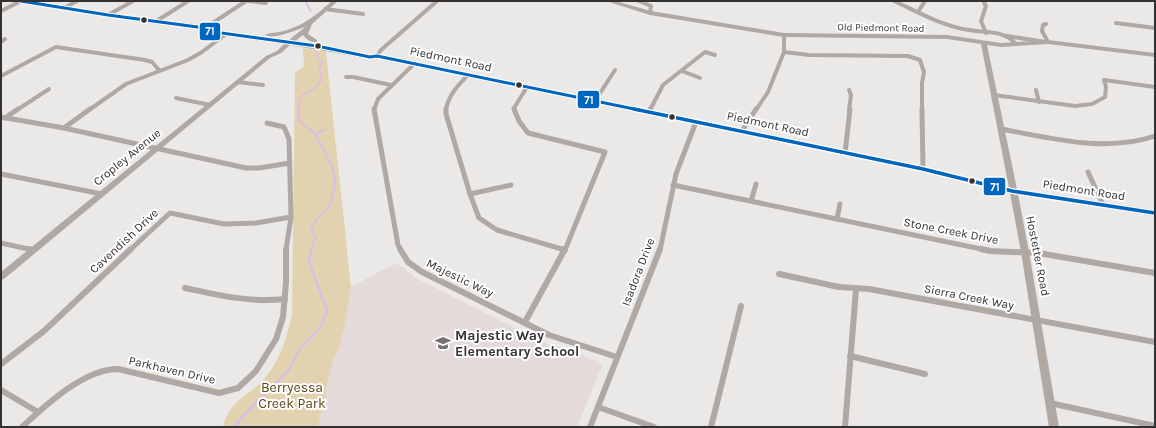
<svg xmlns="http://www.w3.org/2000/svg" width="1156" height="428" font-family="Karla,sans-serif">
	<rect width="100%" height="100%" fill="#ebe9e8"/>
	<path fill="#e3dad9" d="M396 263 418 279 538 340 598 361 602 366 601 369 577 427H318L332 361 339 349 344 329 351 287Z"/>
	<path fill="#e2d2af" d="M303 48 326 52 351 287 344 329 339 349 332 362 318 427H223C229 400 248 397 264 379 280 361 287 337 292 314L295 73 304 66Z"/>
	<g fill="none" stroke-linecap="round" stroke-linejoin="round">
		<g stroke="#dabee5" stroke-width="1.5">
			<path d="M305 1 311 11"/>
			<path d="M298 110 300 97 315 88 322 80 319 67 322 62 319 60 316 51"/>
		</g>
		<g stroke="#dabee5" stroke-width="2">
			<path d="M299 109C296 128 309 124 316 136 323 148 336 170 335 184 334 190 332 200 329 205 323 215 316 217 311 230L316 237 311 250"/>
			<path d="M315 134 324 130"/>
		</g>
		<path stroke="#dabee5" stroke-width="2.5" d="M235 427 242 417 288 371 299 350 321 327 327 310 309 262 311 249"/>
		<g stroke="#b0a8a3" stroke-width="4">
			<path d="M249 1 266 3"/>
			<path d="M639 1 651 6 650 13"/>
			<path d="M894 1C918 12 942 26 969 30 985 33 1003 30 1015 43"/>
			<path d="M985 1 984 3 986 6 981 21 986 33"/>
			<path d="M64 8 77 1"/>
			<path d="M325 9 363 14"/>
			<path d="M1 11 21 1"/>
			<path d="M918 12 925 1"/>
			<path d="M108 15 133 1"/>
			<path d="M155 22 188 1"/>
			<path d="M1116 23 1155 28"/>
			<path d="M1046 24 1043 25 1042 31 1048 42"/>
			<path d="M205 28 246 1"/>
			<path d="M1007 36 1046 42"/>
			<path d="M1 42 5 39"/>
			<path d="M784 52 809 55 908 56 920 60 924 72 922 83V110"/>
			<path d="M377 56 381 50 437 1"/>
			<path d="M682 71 700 78"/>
			<path d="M1 76 56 47 145 60 152 62 159 70"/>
			<path d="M346 77H353L391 85"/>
			<path d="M238 82 263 85"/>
			<path d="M849 90 851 95 849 110"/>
			<path d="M1036 90 1039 102"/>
			<path d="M994 95 1075 106 1092 104 1105 97 1106 87 1104 80 1155 87"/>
			<path d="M176 98 210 105"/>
			<path d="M595 101 615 70"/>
			<path d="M17 110 49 89"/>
			<path d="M89 110 126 84 188 60 202 52 226 34"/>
			<path d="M374 110 378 99 414 64"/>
			<path d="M446 110C448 96 458 85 468 75"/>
			<path d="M515 110 514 108 527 87"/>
			<path d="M650 110 663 85 705 52 715 55"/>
			<path d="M756 110 768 92 784 52V35"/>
		</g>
		<g stroke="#b0a8a3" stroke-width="5">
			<path d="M374 109 398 245 401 250"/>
			<path d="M446 109V114L470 194 479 218 497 230 565 250"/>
			<path d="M514 109 519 121 528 133 605 152 565 250"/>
			<path d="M922 109 923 169"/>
			<path d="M649 112 650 109"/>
			<path d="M1 117 64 128 246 168H259L290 163"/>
			<path d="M5 118 18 109"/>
			<path d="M267 123 284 127 289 139 291 217 286 250"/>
			<path d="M64 128 90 109"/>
			<path d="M1001 129C1051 138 1105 153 1155 136"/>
			<path d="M742 131 756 109"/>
			<path d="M845 153 850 109"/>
			<path d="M1088 172 1103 205"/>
			<path d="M1 174 102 194"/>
			<path d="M673 185 986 250"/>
			<path d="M470 194 511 185"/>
			<path d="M751 201 756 184"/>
			<path d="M837 219 840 204"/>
			<path d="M1 243 33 250"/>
			<path d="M130 250 170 213 224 224 256 223 291 217"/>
			<path d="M660 250 676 174 696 122"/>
		</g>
		<g stroke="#b0a8a3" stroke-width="6">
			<path d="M29 249 33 250"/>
			<path d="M400 249 408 262 422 272 549 335 617 357"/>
			<path d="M562 249 565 250"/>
			<path d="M981 249 990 251 1038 253 1155 273"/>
			<path d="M779 274 839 287 869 289 1155 342"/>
			<path d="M185 288C218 295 251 303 285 299"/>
			<path d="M525 322 565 249"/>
			<path d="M850 356 925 374"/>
			<path d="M1 364 44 331 131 249"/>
			<path d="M1 390 38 412"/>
			<path d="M1050 403 1155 426"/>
			<path d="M598 407 654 427"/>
			<path d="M22 427C46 405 84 369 118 369L219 393 238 388 256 371 276 339 283 317 286 282V249"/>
			<path d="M590 427 660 249"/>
			<path d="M711 427 741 306"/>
			<path d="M845 427 856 289"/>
		</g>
		<path fill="#b0a8a2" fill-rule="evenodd" d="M18 1H31L108 13 209 26 212 28 209 30 288 41 305 27C296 30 274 40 265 35 270 32 278 33 284 31 305 25 316 15 332 1H338L312 24 308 34 317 40V42C311 43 306 39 303 35L294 42 370 55 377 54 923 167 1009 188 981 44 947 39 784 37 650 15 606 1H615L651 11 784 33 947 35 1001 43 1048 40 1155 53V57L1048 44 1001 47 987 45 1017 189 1155 210V216L1018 194 1029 252 1059 427H1049L1021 252 1010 193 923 171 377 58 370 59 290 45 281 53 270 58 4 279 1 280V272L266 56 277 51 284 44 207 33 203 29 108 17 21 3Z"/>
		<defs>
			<path id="bus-1-far1" d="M21 1 108 15 205 28 207 31 317 46 370 57 377 56 639 110"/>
			<path id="bus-1" d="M634 109 923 169 1012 191 1155 213"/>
		</defs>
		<use href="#bus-1-far1" stroke="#fff" stroke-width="5"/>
		<use href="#bus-1" stroke="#fff" stroke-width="6"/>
		<use href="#bus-1-far1" stroke="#0065bd" stroke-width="3"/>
		<use href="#bus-1" stroke="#0065bd" stroke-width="3.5"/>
	</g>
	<defs>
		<symbol id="school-bare" viewBox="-9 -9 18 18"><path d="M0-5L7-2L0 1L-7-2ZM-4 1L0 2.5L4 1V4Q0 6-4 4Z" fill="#737171" stroke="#fff" stroke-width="2.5" paint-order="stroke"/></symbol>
	</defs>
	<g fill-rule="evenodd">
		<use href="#school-bare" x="432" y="332" width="22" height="22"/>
	</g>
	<g fill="#333131" stroke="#fff" stroke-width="1.5">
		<circle cx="144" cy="20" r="3.5"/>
		<circle cx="318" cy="46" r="3.5"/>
		<circle cx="519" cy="85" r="3.5"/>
		<circle cx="672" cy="117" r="3.5"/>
		<circle cx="972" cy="181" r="3.5"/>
	</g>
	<g text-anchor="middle" stroke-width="4" stroke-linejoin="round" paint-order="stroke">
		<g font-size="10" fill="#333131" stroke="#fff">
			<text transform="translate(881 27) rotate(1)" y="4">Old Piedmont Road</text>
		</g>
		<g font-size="12" fill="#333131" stroke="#fff">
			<text transform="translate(451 59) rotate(12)" y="4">Piedmont Road</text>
			<text transform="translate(768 124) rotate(12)" y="4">Piedmont Road</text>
			<text transform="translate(127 157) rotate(-39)" y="4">Cropley Avenue</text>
			<text transform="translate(1084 190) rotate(9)" y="4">Piedmont Road</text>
			<text transform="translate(951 231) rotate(11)" y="4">Stone Creek Drive</text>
			<text transform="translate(124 241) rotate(-43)" y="4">Cavendish Drive</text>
			<text transform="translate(1038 256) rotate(79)" y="4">Hostetter Road</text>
			<text transform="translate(638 272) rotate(-69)" y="4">Isadora Drive</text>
			<text transform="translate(460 278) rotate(26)" y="4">Majestic Way</text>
			<text transform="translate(969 297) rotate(11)" y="4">Sierra Creek Way</text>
			<text transform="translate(172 370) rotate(13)" y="4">Parkhaven Drive</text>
		</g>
		<g font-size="14" font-weight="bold" fill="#333131" stroke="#fff" text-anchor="start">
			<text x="455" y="340">Majestic Way<tspan x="455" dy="16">Elementary School</tspan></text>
		</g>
		<g font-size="14" fill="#5b4817" stroke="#fff">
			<text x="292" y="392">Berryessa<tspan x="292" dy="16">Creek Park</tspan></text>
		</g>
	</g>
	<g stroke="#fff" stroke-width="1.5">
		<rect x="199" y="22" width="22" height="19" rx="4" fill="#0065bd"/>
		<rect x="577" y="90" width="23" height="19" rx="4" fill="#0065bd"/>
		<rect x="983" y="177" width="23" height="19" rx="4" fill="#0065bd"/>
	</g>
	<g font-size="11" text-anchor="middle" font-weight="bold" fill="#fff">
		<text x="210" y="35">71</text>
		<text x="589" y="104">71</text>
		<text x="995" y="191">71</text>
	</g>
	<rect width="1156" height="428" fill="none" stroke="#333131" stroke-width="4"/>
</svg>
